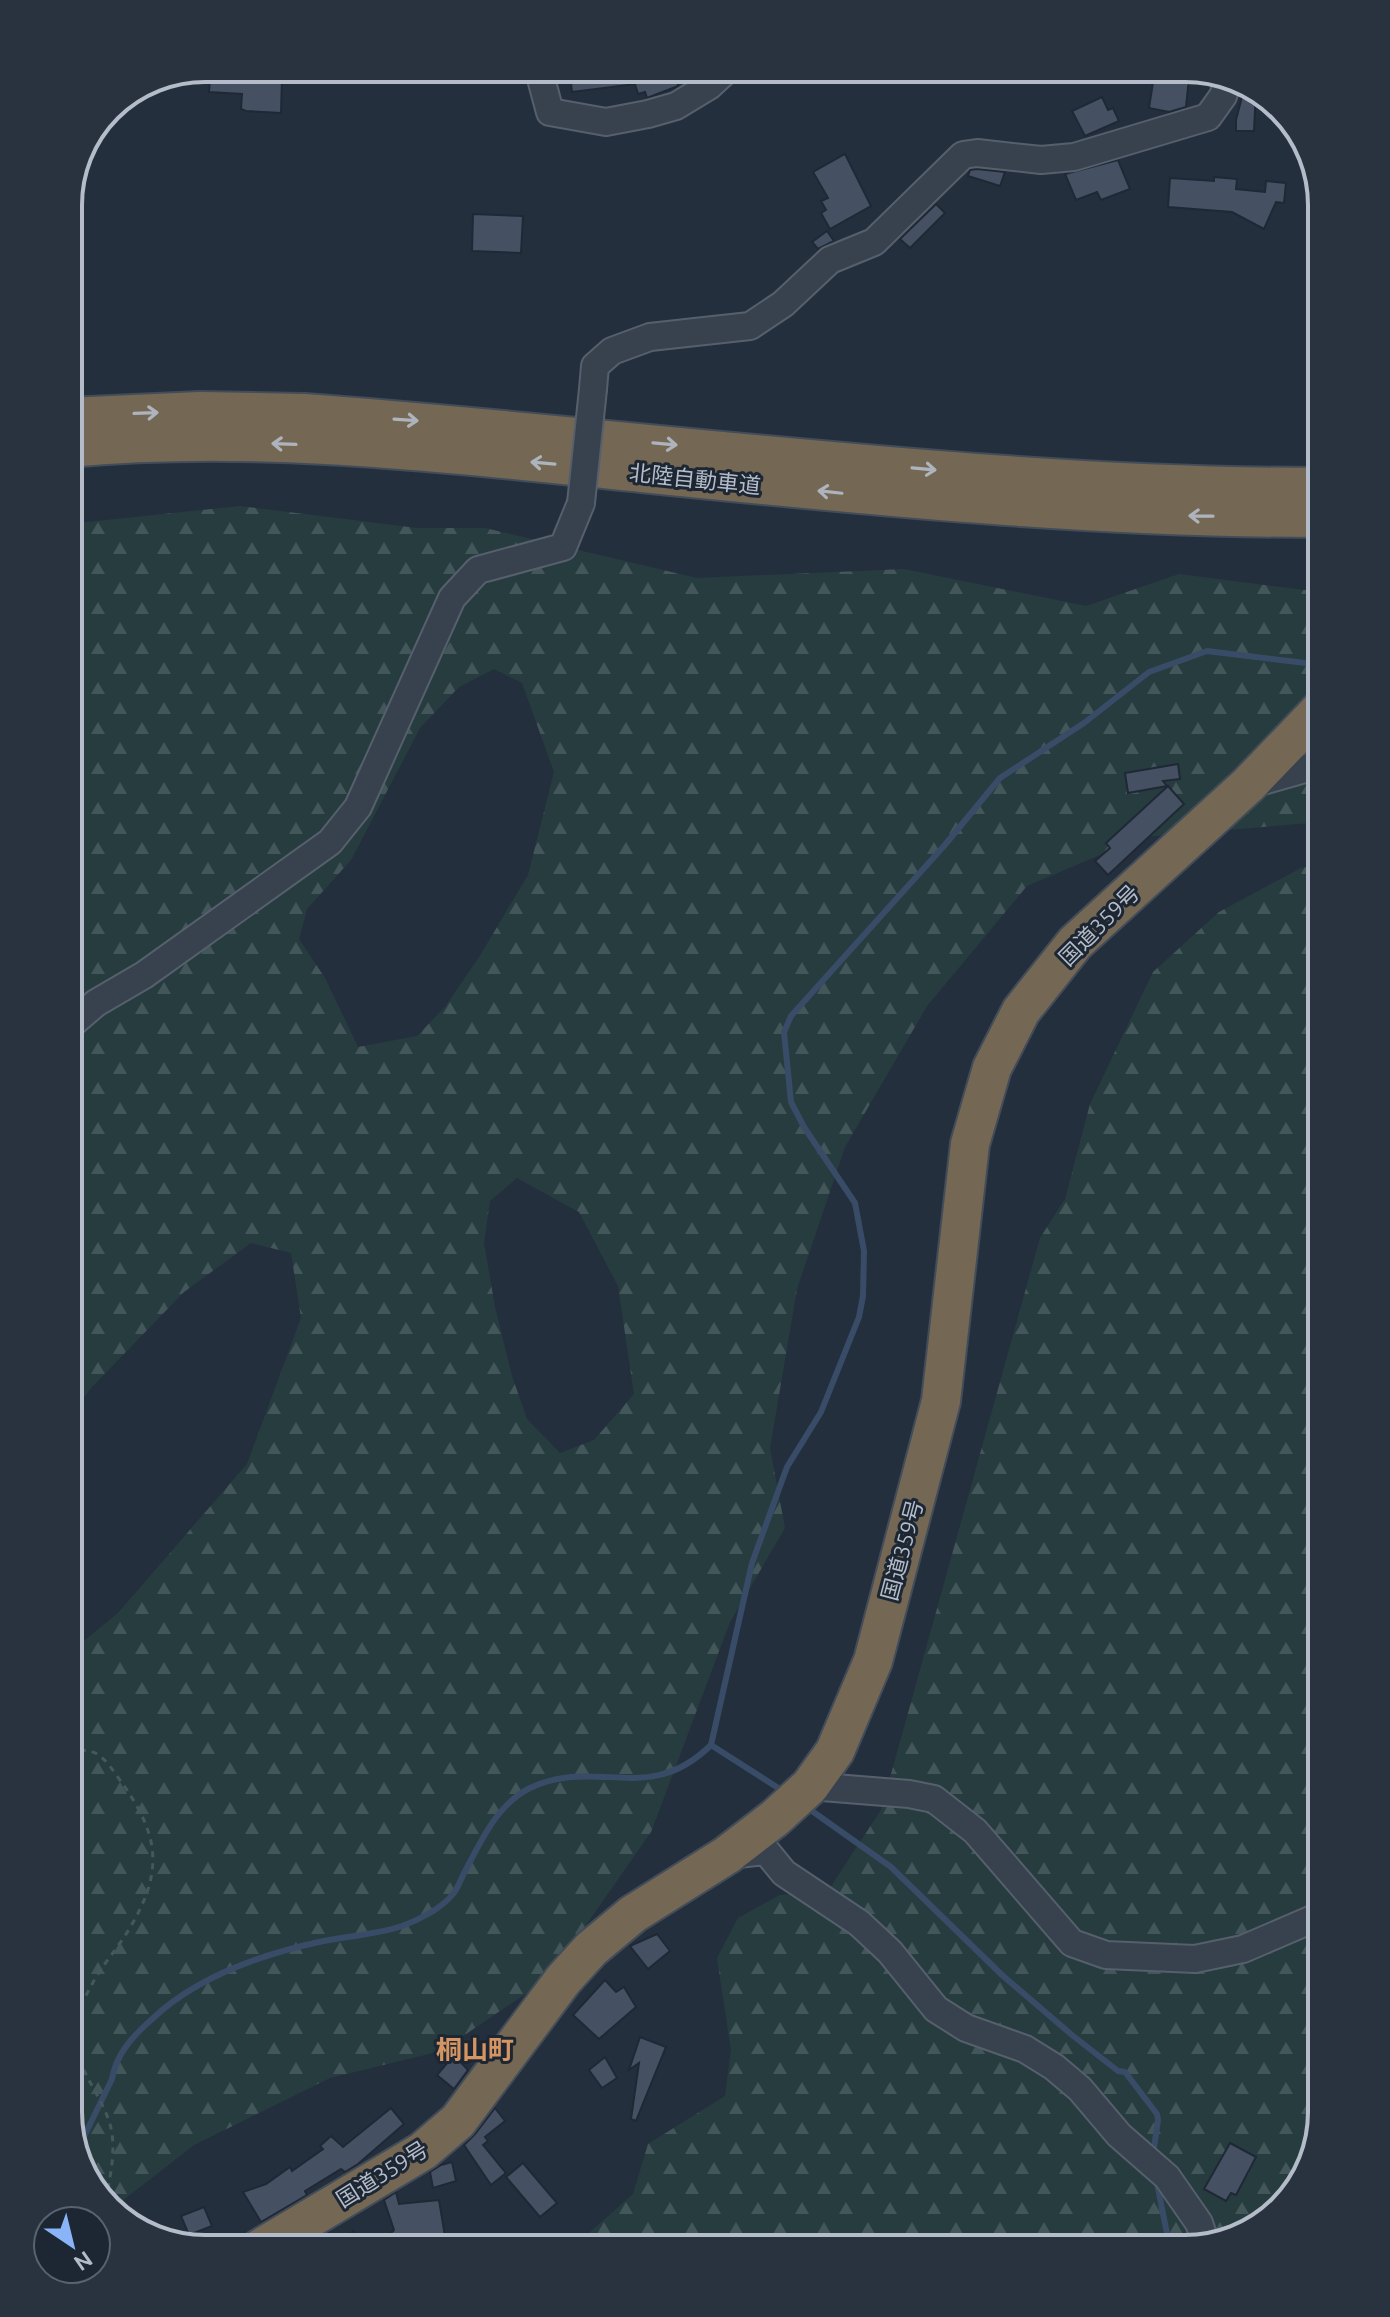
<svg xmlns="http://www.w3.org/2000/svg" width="1390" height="2317" font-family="Ubuntu,'Noto Sans JP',sans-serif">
	<defs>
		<pattern id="forest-firs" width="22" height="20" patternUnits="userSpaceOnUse" patternTransform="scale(2)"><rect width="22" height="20" fill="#263c3f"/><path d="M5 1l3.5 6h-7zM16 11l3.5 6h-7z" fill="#435659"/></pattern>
	</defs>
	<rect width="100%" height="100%" fill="#242f3e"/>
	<g fill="url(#forest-firs)" fill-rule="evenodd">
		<path d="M240 506 417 528H485L697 578 904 569 1086 606 1179 574 1304 590 1322 589V822L1142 837 1027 886 927 1006 845 1147 797 1289 770 1448 785 1528 730 1622 651 1832 549 1978 441 2051 330 2078 194 2145 113 2208 82 2172 68 2112V1654L118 1613 247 1464 301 1318 291 1253 251 1243 184 1292 91 1388 68 1418V524ZM494 669 522 683 554 772 528 875 481 954 445 1007 417 1036 358 1047 325 978 299 939 307 909 351 860 420 728 459 687ZM517 1178 579 1212 618 1286 634 1394 594 1440 560 1453 527 1419 512 1376 495 1307 484 1243 490 1201Z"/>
		<path d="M1322 864V2113L1299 2188 1245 2235 1185 2249H571L633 2194 648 2144 725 2096 731 2050 717 1958 738 1918 780 1895 828 1891 881 1810 1040 1238 1065 1199 1090 1104 1153 972 1219 912 1301 868Z"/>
	</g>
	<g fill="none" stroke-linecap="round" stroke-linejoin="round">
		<g stroke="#394c67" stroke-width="6">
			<path d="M711 1745 786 1793"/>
			<path d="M805 1806 891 1867 1002 1975 1072 2035 1118 2071 1125 2072 1157 2114 1158 2120 1153 2155"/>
			<path d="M77 2151 112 2079C116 2054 133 2036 151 2020 196 1977 259 1955 319 1942 346 1936 376 1935 402 1926 419 1920 442 1908 453 1894 458 1888 461 1879 464 1873 481 1842 496 1805 530 1788 597 1756 648 1807 711 1745L752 1563 787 1467 821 1412 859 1317 863 1296 864 1251 855 1203 804 1127 791 1102 784 1032 791 1016 944 846 1000 778 1084 723 1149 672 1207 651 1322 665"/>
			<path d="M1156 2178 1170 2249"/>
		</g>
	</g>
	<g fill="#455162" stroke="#1f2835" stroke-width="2">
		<path d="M1190 68 1186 107 1169 112 1149 108 1155 69Z"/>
		<path d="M676 73 678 86 647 98 645 92 638 94 635 84 572 92 570 74Z"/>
		<path d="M282 77 281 113 246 111 241 109 242 94 209 92 210 78Z"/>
		<path d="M1245 85 1256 89 1254 131H1236V120Z"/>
		<path d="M1102 97 1108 110 1113 108 1119 121 1085 136 1072 111Z"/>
		<path d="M845 154 871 206 830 229 821 213 826 210 821 201 828 198 813 172Z"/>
		<path d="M1118 160 1130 189 1101 200 1097 192 1076 200 1065 174Z"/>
		<path d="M977 169 1005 172 1000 186 968 176 970 170Z"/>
		<path d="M1214 177 1237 179 1236 189 1265 192 1266 181 1286 183 1284 203 1276 202 1264 229 1232 212 1168 207 1170 178 1214 181Z"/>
		<path d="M936 204 945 213 910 248 900 239Z"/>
		<path d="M473 214 523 216 521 253 472 251Z"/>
		<path d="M827 231 834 241 818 249 812 242Z"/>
		<path d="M1178 764 1180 779 1163 781 1167 786 1128 793 1125 773Z"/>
		<path d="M1168 786 1184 804 1108 875 1095 861 1110 848 1106 843Z"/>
		<path d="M657 1934 670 1951 648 1969 630 1946Z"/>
		<path d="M605 1980 616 1992 624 1987 636 2007 599 2039 573 2015Z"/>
		<path d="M640 2037 666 2047 636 2121 631 2119 639 2063 629 2070Z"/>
		<path d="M454 2055 468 2070 454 2089 437 2075Z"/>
		<path d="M605 2057 617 2078 602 2088 589 2070Z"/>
		<path d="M391 2108 404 2124 358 2164 345 2172 341 2169 305 2191 307 2195 261 2222 243 2192 266 2184 290 2167 292 2171 323 2149 320 2146 331 2136 343 2147Z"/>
		<path d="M495 2108 505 2121 485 2137 488 2141 483 2145 506 2173 491 2185 464 2145 475 2134Z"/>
		<path d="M1230 2143 1256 2157 1236 2195 1231 2193 1226 2201 1204 2189Z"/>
		<path d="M452 2162 456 2181 433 2188 430 2172 441 2165Z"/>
		<path d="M523 2163 557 2203 540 2217 506 2177Z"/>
		<path d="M396 2192 399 2204 439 2200 445 2236 407 2249H376L394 2230 384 2200Z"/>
		<path d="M204 2207 212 2226 189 2235 181 2216Z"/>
		<path d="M353 2231 372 2249H338Z"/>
	</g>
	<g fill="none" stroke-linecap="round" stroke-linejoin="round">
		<defs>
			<g id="minor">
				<path d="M540 75 550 112 606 122 648 114 676 106 709 86 723 73"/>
				<path d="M593 389 595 366 612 351 650 337 750 326 783 304 830 260 874 242 963 155 977 153 1041 160 1074 157 1208 117 1223 96 1228 80"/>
				<path d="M1252 784 1322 764"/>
				<path d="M68 1027 96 1003 144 975 330 842 358 807 452 598 478 570 563 547 581 503"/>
				<path d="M810 1786 909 1794 934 1799 975 1831 1072 1943 1106 1955 1195 1959 1243 1949 1322 1915"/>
				<path d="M729 1855 766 1851 784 1873 859 1923 890 1952 936 2009 966 2028 1025 2049 1054 2067 1080 2089 1119 2135 1167 2177 1199 2223 1206 2244"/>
			</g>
			<g id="highway">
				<path d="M68 417 200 411 304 413C643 438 981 487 1322 487"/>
				<path d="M68 448C259 430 452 454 642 473 868 496 1094 518 1322 518"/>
				<path d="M259 2249 423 2151 458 2121 563 1980 591 1949 633 1914 727 1855 775 1818 810 1786 835 1751 873 1661 941 1401 970 1144 992 1068 1021 1011 1075 943 1248 785 1322 708"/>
			</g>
		</defs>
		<use href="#minor" stroke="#565f6c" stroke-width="30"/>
		<use href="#highway" stroke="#434c59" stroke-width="42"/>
		<path stroke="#44595c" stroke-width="3" stroke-dasharray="6 6" stroke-linecap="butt" d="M68 1753C94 1745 103 1756 117 1776 159 1833 166 1869 128 1931 116 1950 101 1967 91 1986 83 2001 75 2015 74 2032 73 2066 103 2095 111 2128 116 2151 110 2177 106 2200"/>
		<use href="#minor" stroke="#38414e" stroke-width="26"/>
		<use href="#highway" stroke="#746855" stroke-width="38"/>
		<defs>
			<path id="minor-bridge" d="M581 503 593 389"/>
		</defs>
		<use href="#minor-bridge" stroke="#565f6c" stroke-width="30" stroke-linecap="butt"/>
		<use href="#minor-bridge" stroke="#38414e" stroke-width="26"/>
	</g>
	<defs><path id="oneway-shaft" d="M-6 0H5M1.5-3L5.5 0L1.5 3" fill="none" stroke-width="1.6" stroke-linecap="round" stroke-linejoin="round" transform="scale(2)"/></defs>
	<g stroke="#aeb4bd">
		<use href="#oneway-shaft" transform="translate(146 413) rotate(-2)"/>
		<use href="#oneway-shaft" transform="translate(406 420) rotate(4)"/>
		<use href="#oneway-shaft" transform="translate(284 444) rotate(-178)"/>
		<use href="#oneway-shaft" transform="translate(665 444) rotate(5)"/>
		<use href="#oneway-shaft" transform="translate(543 463) rotate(-175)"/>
		<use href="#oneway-shaft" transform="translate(924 469) rotate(5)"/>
		<use href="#oneway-shaft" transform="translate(830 492) rotate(-174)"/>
		<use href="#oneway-shaft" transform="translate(1201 516) rotate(-179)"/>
	</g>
	<g text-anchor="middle" stroke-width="6" stroke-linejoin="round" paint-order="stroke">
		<g font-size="22" fill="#b4bcc9" stroke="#1d2633">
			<text transform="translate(695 479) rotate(6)" y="8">北陸自動車道</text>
			<text transform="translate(1099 925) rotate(-45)" y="8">国道359号</text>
			<text transform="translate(902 1550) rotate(-75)" y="8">国道359号</text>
			<text transform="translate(382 2174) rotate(-32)" y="8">国道359号</text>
		</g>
		<g font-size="26" font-weight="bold" fill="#d59563" stroke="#1d2633">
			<text x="475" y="2059">桐山町</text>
		</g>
	</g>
	<path d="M0 0H1390V2317H0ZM205 82H1185A123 123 0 0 1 1308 205V2112A123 123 0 0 1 1185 2235H205A123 123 0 0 1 82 2112V205A123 123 0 0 1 205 82Z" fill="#29323f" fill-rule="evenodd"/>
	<path fill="none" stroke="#b4bcc9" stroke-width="4" d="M205 82H1185A123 123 0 0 1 1308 205V2112A123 123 0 0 1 1185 2235H205A123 123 0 0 1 82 2112V205A123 123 0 0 1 205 82Z"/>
	<g transform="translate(72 2245) rotate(145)"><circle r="38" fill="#1d2633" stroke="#59626f" stroke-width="2"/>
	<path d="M0-6L14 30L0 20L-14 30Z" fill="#8ab4f8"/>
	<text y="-12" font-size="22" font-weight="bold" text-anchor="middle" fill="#b4bcc9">N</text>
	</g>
</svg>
